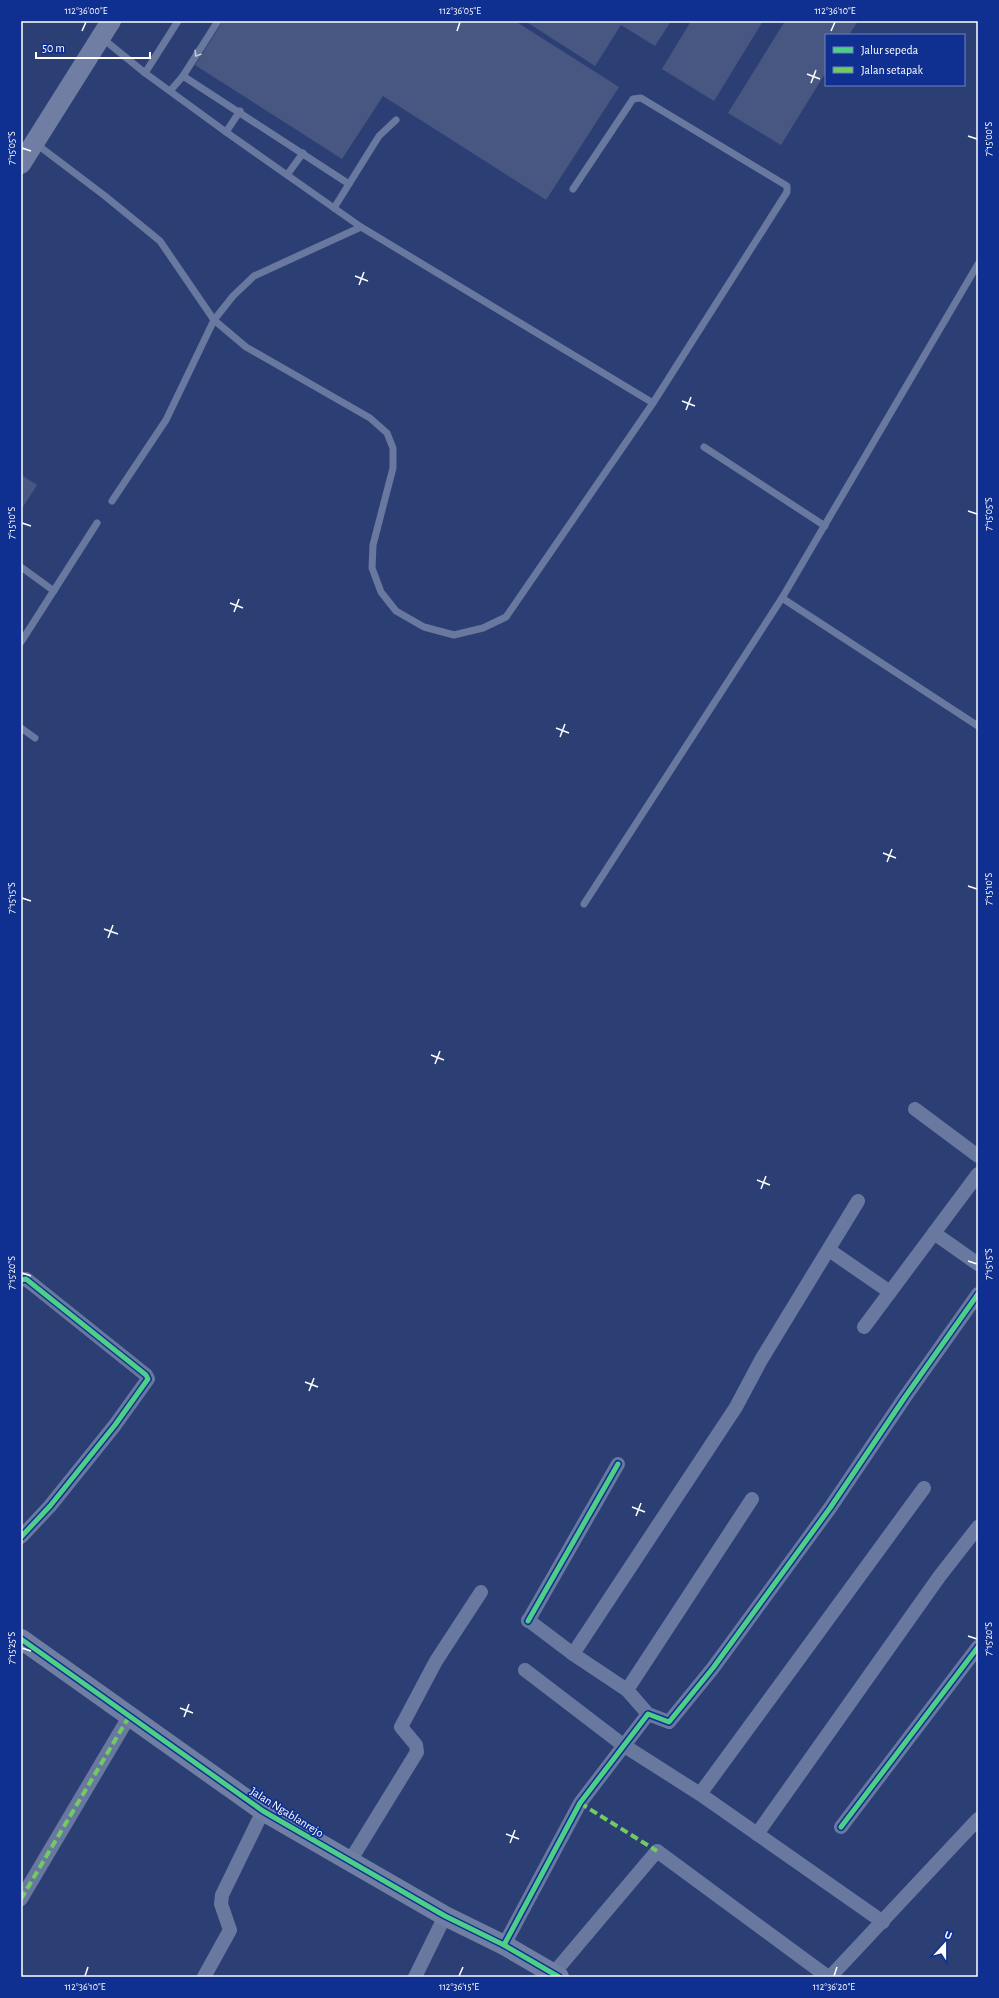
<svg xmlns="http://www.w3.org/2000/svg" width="999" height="1998" font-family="'Alegreya Sans',sans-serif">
	<rect width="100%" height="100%" fill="#2c3f74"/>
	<g fill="#485782">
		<path d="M223 21H515L619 87 546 200 383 96 342 159 195 65Z"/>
		<path d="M525 21H671L655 46 621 25 595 66Z"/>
		<path d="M691 21H763L714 101 662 69Z"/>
		<path d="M785 21H858L849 35H826V72L781 145 728 113Z"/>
		<path d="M21 475 37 485 21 510Z"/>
	</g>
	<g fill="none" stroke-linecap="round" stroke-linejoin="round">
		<g stroke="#69789f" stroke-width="7">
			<path d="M102 38 145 73 226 132 361 227 254 276 233 296 214 320 166 420 112 501"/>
			<path d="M145 73 178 21"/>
			<path d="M183 76 349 184 334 208"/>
			<path d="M171 90 183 76 218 21"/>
			<path d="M226 132 240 111"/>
			<path d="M35 143 105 196 160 241 214 320 246 347 370 418 387 433 393 448V468L373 545 372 568 381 592 396 611 424 627 454 635 483 628 506 617 653 403 787 192V186L641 98 633 99 573 189"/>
			<path d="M287 175 303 153"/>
			<path d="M349 184 379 136 396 120"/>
			<path d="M361 227 653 403"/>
			<path d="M704 447 825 526"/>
			<path d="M21 567 54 591"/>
			<path d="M782 598 978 726"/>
			<path d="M21 642 97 523"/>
			<path d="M21 728 35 738"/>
			<path d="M584 904 782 598 978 264"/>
		</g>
		<g stroke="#69789f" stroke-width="14">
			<path d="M915 1109 978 1156"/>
			<path d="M934 1233 978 1264"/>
			<path d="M829 1250 890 1292"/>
			<path d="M21 1280 26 1279 146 1375 148 1379 115 1425 50 1506 21 1537"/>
			<path d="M864 1327 978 1174"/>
			<path d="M528 1620 573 1654 627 1690"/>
			<path d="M528 1621 618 1464"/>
			<path d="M573 1654 736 1407 761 1360 858 1201"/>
			<path d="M525 1670 623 1745 700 1794 883 1922"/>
			<path d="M648 1714 627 1690 752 1499"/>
			<path d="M700 1794 924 1488"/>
			<path d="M841 1827 978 1647"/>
			<path d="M757 1834 939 1577 978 1527"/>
			<path d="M350 1861 417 1752 416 1745 401 1727 436 1661 481 1592"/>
			<path d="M21 1899 130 1715"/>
			<path d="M504 1945 580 1803 648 1714 669 1722 713 1668 830 1508 905 1397 978 1294"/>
			<path d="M553 1974 657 1851 828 1977"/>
			<path d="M204 1977 230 1930 221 1904 222 1895 263 1811"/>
			<path d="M415 1977 445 1916"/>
			<path d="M830 1977 978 1819"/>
		</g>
		<g stroke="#707ea3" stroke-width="20">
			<path d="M21 164 111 21"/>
			<path d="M21 1639 263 1811 445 1916 504 1945 559 1977"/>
		</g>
		<g stroke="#71cb61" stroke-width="4" stroke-dasharray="8 4" stroke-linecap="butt">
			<path d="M580 1803 657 1851"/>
			<path d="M21 1899 130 1715"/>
		</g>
		<defs>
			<g id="cycleway">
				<path d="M21 1280 26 1279 146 1375 148 1379 115 1425 50 1506 21 1537"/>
				<path d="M528 1621 618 1464"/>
				<path d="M21 1639 263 1811 445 1916 504 1945 559 1977"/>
				<path d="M841 1827 978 1647"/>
				<path d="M504 1945 580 1803 648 1714 669 1722 713 1668 830 1508 905 1397 978 1294"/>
			</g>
		</defs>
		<use href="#cycleway" stroke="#0f3091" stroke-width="8"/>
		<use href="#cycleway" stroke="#4dcf88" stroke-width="5"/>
	</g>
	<defs><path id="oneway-chevron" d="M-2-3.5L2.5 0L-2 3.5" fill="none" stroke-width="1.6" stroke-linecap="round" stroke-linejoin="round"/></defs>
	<use stroke="#c3c9d9" href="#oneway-chevron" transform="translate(197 54) rotate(123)"/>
	<path fill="none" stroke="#fff" stroke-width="1.5" d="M82 31 86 22M457 31 460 22M831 31 835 22M807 74 820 79M811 83 816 70M968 136 977 139M22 148 31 151M355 276 368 281M359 285 364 272M682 401 695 406M686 410 691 397M968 511 977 514M22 523 31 526M230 603 243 608M234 612 239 599M556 728 569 733M560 737 565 724M883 853 896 858M887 862 892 849M968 886 977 889M22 898 31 901M104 929 118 934M108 938 113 925M431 1055 444 1060M435 1064 440 1051M757 1180 770 1185M761 1189 766 1176M968 1261 977 1264M22 1273 31 1276M305 1382 318 1387M309 1391 314 1378M632 1507 645 1512M636 1516 641 1503M968 1636 977 1639M22 1648 31 1651M180 1708 193 1713M184 1717 189 1704M506 1834 519 1839M510 1843 515 1830M85 1976 88 1967M459 1976 463 1967M834 1976 837 1967"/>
	<g text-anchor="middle" stroke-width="3.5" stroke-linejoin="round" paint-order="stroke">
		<g font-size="12" fill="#fff" stroke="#0f3091">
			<text transform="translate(287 1812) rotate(32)" y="4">Jalan Ngablanrejo</text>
		</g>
	</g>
	<rect width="999" height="1998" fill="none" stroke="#0f3091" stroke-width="44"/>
	<rect x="825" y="34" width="140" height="52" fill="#0f3091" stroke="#6f83bd"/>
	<rect x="833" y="47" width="20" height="6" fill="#4dcf88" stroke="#6f83bd"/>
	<text x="861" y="54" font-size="12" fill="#ffffff">Jalur sepeda</text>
	<rect x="833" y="67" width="20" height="6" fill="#71cb61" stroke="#6f83bd"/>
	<text x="861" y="74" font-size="12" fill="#ffffff">Jalan setapak</text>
	<g transform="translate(945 1944) rotate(21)" stroke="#0f3091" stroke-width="3" paint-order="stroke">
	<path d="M0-3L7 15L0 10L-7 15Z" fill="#ffffff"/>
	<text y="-6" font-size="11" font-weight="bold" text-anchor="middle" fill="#ffffff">U</text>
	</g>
	<path d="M36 52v6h114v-6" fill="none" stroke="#ffffff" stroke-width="2"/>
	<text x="42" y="52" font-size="12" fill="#ffffff" stroke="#0f3091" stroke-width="3" paint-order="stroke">50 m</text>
	<rect x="22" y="22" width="955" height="1954" fill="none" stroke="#fff" stroke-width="1.5"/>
	<g font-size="10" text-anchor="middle" fill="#fff">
		<text x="86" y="14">112°36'00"E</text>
		<text x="460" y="14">112°36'05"E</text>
		<text x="835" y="14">112°36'10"E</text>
		<text transform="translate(988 139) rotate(-90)" y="4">7°15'00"S</text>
		<text transform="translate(11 148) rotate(-90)" y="4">7°15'05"S</text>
		<text transform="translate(988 514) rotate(-90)" y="4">7°15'05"S</text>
		<text transform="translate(11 523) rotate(-90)" y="4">7°15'10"S</text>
		<text transform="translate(988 889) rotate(-90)" y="4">7°15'10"S</text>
		<text transform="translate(11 898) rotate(-90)" y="4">7°15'15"S</text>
		<text transform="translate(988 1264) rotate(-90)" y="4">7°15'15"S</text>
		<text transform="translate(11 1273) rotate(-90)" y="4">7°15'20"S</text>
		<text transform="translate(988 1639) rotate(-90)" y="4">7°15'20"S</text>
		<text transform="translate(11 1648) rotate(-90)" y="4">7°15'25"S</text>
		<text x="85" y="1990">112°36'10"E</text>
		<text x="459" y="1990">112°36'15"E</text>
		<text x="834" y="1990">112°36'20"E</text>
	</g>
</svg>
